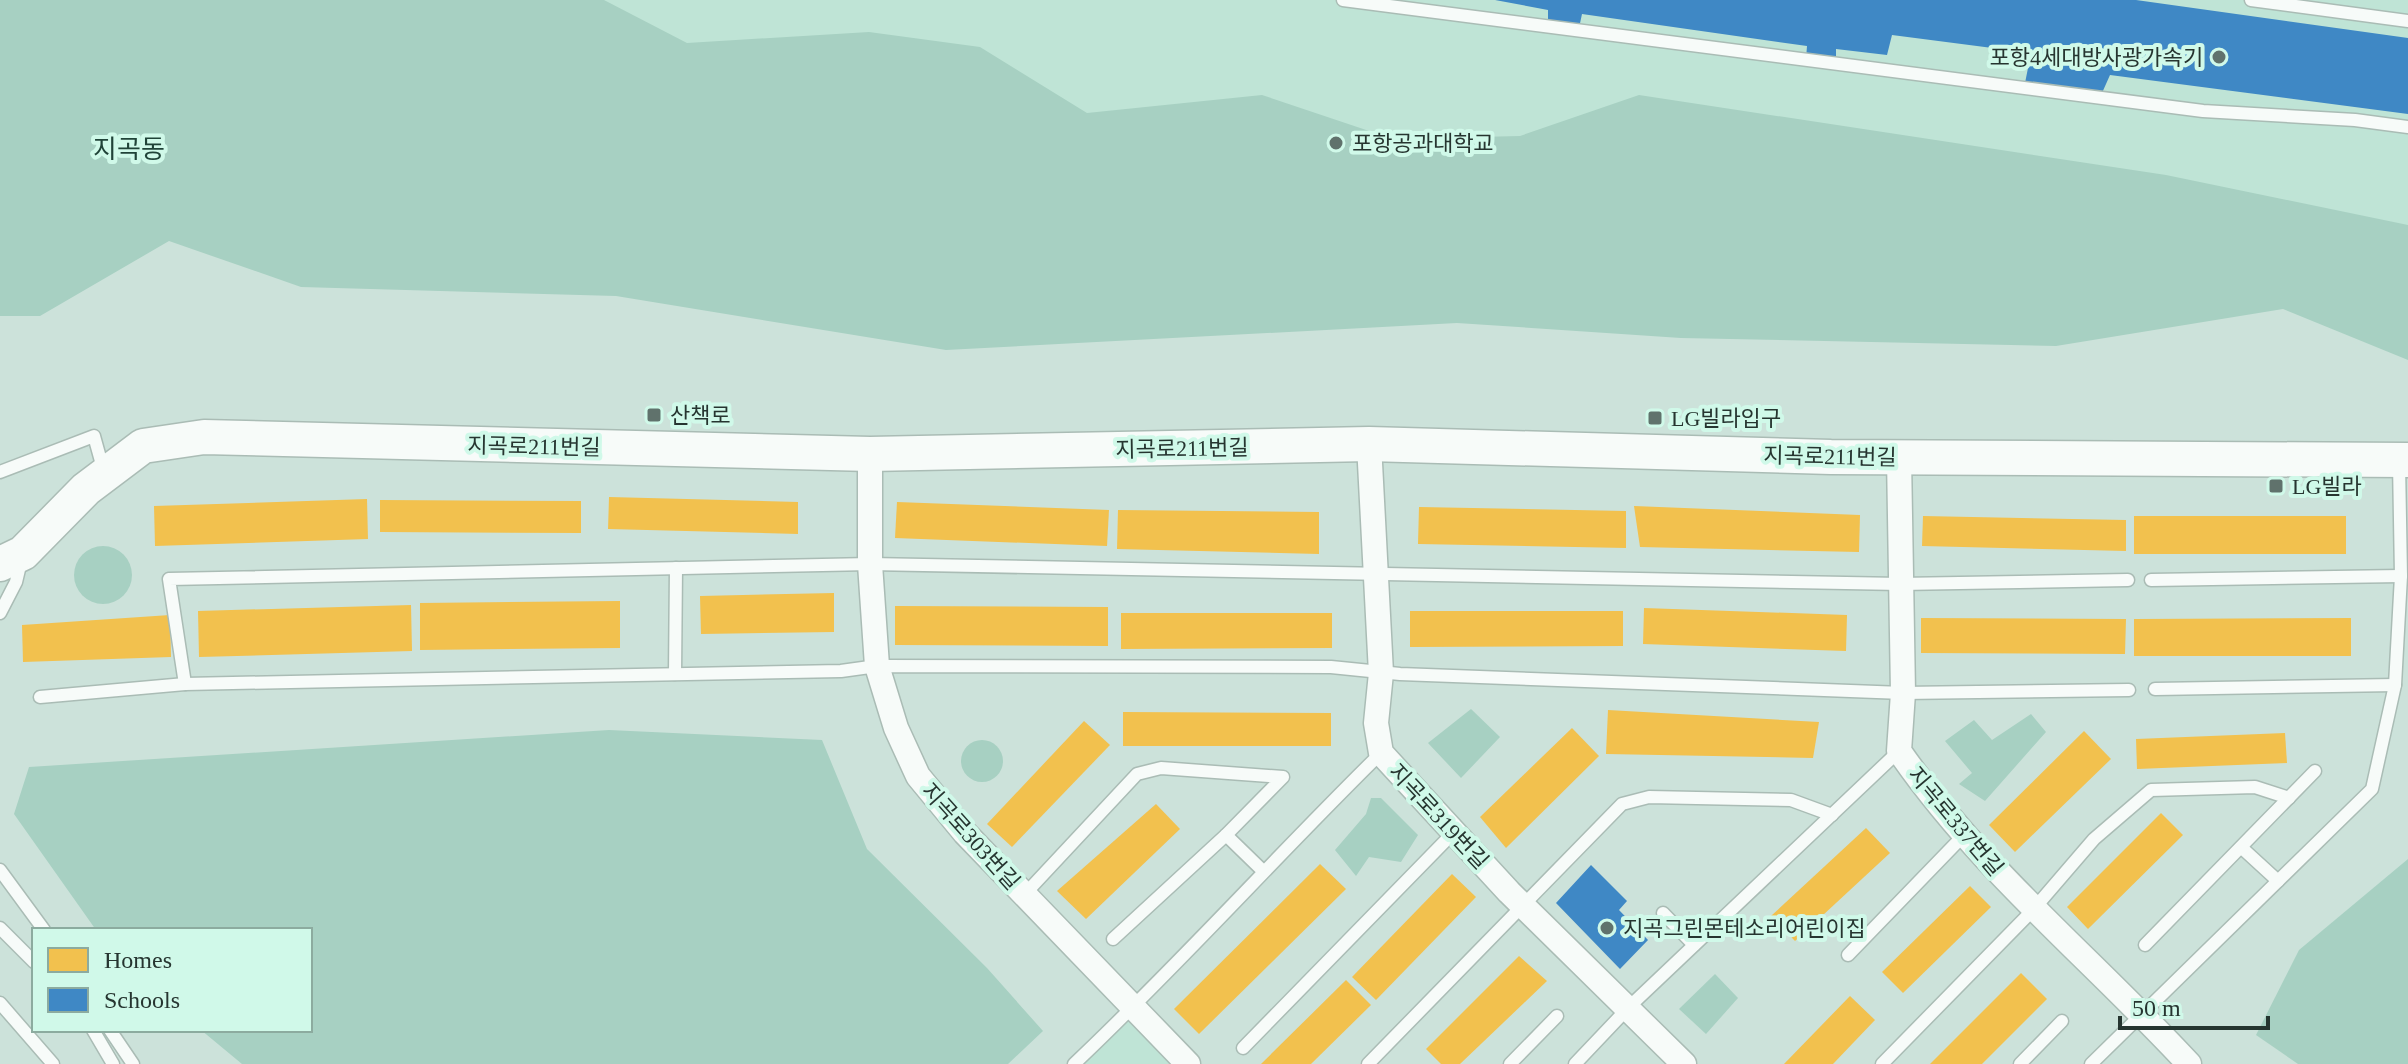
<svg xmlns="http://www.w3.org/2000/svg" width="2408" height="1064" font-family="'Times New Roman','Noto Sans KR',serif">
	<rect width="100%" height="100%" fill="#cce2da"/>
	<g fill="#bfe4d6">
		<path d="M0 0H2408V270Z"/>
		<path d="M1132 1009 1188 1064H1074Z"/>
	</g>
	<g fill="#a7d0c2">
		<path d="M0 0H604L687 43 869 32 980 47 1087 113 1262 95 1393 139 1520 136 1639 95 2166 175 2408 225V360L2283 309 2056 346 1681 338 1457 323 946 350 616 296 301 287 169 241 40 316H0Z"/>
		<circle cx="103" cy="575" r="29"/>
		<path d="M1471 709 1500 737 1461 778 1428 743Z"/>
		<path d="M2031 714 2046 732 1985 801 1959 784 1972 773 1945 741 1974 720 1992 740Z"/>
		<path d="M609 730 822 740 867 849 987 968 1043 1031 1008 1064H242L201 1030H310V930H96L14 814 29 767Z"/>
		<circle cx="982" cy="761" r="21"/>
		<path d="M1371 798H1381L1418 835 1401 862 1369 857 1356 876 1335 850 1366 814Z"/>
		<path d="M2408 859V1064H2298L2256 1035 2299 950Z"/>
		<path d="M1715 974 1738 998 1706 1034 1679 1009Z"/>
	</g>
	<g fill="#f2c14e">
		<path d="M609 497 798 502V534L608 529Z"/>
		<path d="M367 499 368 539 155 546 154 506Z"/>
		<path d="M380 500 581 501V533L380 532Z"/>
		<path d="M897 502 1109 510 1107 546 895 538Z"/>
		<path d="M1634 506 1860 515 1859 552 1640 547Z"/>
		<path d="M1419 507 1626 511V548L1418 544Z"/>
		<path d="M1118 510 1319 512V554L1117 549Z"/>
		<path d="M1923 516 2126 520V551L1922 546Z"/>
		<rect x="2134" y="516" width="212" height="38"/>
		<path d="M834 593V632L701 634 700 596Z"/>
		<path d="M620 601V648L420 650V603Z"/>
		<path d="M411 605 412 651 199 657 198 611Z"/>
		<path d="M895 606 1108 607V646L895 645Z"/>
		<path d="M1644 608 1847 615 1846 651 1643 644Z"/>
		<path d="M1410 611H1623V646L1410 647Z"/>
		<path d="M1121 613H1332V648L1121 649Z"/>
		<path d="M170 615 171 657 23 662 22 625Z"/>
		<path d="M1921 618 2126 619 2125 654 1921 653Z"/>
		<path d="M2351 618V656H2134V619Z"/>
		<path d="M1608 710 1819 722 1813 758 1606 754Z"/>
		<path d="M1123 712 1331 713V746H1123Z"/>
		<path d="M1084 721 1110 745 1012 847 987 824Z"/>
		<path d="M1572 728 1599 756 1506 848 1480 817Z"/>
		<path d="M2084 731 2111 759 2015 852 1989 825Z"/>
		<path d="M2285 733 2287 763 2137 769 2136 739Z"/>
		<path d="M1156 804 1180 829 1086 919 1057 891Z"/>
		<path d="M2161 813 2183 835 2088 929 2067 907Z"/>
		<path d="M1866 828 1890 853 1795 941 1771 916Z"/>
		<path d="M1320 864 1346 889 1199 1034 1174 1009Z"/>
		<path d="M1452 874 1476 897 1376 1000 1352 977Z"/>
		<path d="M1970 886 1991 907 1903 993 1882 972Z"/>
		<path d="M1519 956 1547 981 1460 1064H1441L1426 1049Z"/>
		<path d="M2021 973 2047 999 1982 1064H1930Z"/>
		<path d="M1346 980 1371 1005 1311 1064H1261Z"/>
		<path d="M1850 996 1875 1020 1833 1064H1784Z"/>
	</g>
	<g fill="#3f88c5">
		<path d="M1495 0H2136L2408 38V114L2110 75 2102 93 2025 83 2031 53 1892 35 1887 55 1836 49V60L1806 59 1807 46 1582 14 1579 28 1548 25V10Z"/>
		<path d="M1591 865 1627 901 1619 910 1648 940 1620 969 1556 903Z"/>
	</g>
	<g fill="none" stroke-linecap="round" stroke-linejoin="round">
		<defs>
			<g id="service">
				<path d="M1343 0 2203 111 2355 120 2408 127"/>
				<path d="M2251 0 2408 21"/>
				<path d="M0 472 94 436 104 472"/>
				<path d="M2151 580 2401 576"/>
				<path d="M0 613 16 582 21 561"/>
				<path d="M675 674 676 568"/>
				<path d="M185 684 169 579 870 564 1900 584 2128 580"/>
				<path d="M2155 689 2395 685"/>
				<path d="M40 697 185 684 841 671 877 666 1331 667 1400 674 1903 693 2129 690"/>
				<path d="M2242 848 2278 881"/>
				<path d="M0 870 44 930"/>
				<path d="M1024 895 1137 774 1161 768 1283 777 1226 835"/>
				<path d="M1663 913 1694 945"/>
				<path d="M0 928 34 962"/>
				<path d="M1113 939 1226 835 1262 870"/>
				<path d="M2145 945 2315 771"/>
				<path d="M1848 955 1964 835"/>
				<path d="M0 1003 53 1064"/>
				<path d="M93 1030 113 1064"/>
				<path d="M110 1030 133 1064"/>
				<path d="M1243 1048 1454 832"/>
				<path d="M1074 1064C1180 964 1277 855 1381 753"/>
				<path d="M1368 1064 1622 804 1649 797 1791 800 1832 815"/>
				<path d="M1510 1064 1557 1016"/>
				<path d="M1575 1064 1629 1007 1899 751"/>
				<path d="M1882 1064 2032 911 2094 839 2151 790 2255 787 2289 798"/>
				<path d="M2020 1064 2062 1021"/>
				<path d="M2091 1064 2372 789 2395 685 2401 576 2399 463"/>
			</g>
			<g id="minor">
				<path d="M1369 444 1381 673 1376 723 1381 753 1509 892 1684 1064"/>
				<path d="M870 454V564L877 666 896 728 918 776 965 833 1188 1064"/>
				<path d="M1899 457 1903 693 1899 751C1982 871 2091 958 2189 1064"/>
			</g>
			<path id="secondary" d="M0 564 23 553 86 489 143 446 204 437 870 454 1369 444 1831 457 2408 460"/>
		</defs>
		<use href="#service" stroke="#aabcb5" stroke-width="15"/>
		<use href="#minor" stroke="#aabcb5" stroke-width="27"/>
		<use href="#secondary" stroke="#aabcb5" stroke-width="37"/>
		<use href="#service" stroke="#f7fbf9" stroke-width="12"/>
		<use href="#minor" stroke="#f7fbf9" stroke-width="24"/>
		<use href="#secondary" stroke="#f7fbf9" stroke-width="34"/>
	</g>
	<g fill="#60726c" stroke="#d0f9e9" stroke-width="3">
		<circle cx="2219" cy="57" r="8"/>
		<circle cx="1336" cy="143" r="8"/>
		<rect x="646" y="407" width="16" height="16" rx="4"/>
		<rect x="1647" y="410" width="16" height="16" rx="4"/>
		<rect x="2268" y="478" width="16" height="16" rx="4"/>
		<circle cx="1607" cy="928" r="8"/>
	</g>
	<g text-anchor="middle" stroke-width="8" stroke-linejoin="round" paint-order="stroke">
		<g font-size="22" fill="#263530" stroke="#d0f9e9" text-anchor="start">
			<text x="2203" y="65" text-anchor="end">포항4세대방사광가속기</text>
			<text x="1352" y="151">포항공과대학교</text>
			<text x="670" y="423">산책로</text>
			<text x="1671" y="426">LG빌라입구</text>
			<text x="2292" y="494">LG빌라</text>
			<text x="1623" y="936">지곡그린몬테소리어린이집</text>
		</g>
		<g font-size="22" fill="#263530" stroke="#d0f9e9">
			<text transform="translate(534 446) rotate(1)" y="8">지곡로211번길</text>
			<text transform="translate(1182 448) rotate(-1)" y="8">지곡로211번길</text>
			<text transform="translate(1830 456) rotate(1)" y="8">지곡로211번길</text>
			<text transform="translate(1439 816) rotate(47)" y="8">지곡로319번길</text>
			<text transform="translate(1956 821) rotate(50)" y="8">지곡로337번길</text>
			<text transform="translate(971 836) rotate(48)" y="8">지곡로303번길</text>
		</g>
		<g font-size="26" fill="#204338" stroke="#d0f9e9">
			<text x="129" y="158">지곡동</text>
		</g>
	</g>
	<rect x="32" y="928" width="280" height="104" fill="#d0f9e9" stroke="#8cab9f" stroke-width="2"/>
	<rect x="48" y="948" width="40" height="24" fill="#f2c14e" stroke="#8cab9f" stroke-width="2"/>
	<text x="104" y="968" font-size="24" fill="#263530">Homes</text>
	<rect x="48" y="988" width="40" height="24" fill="#3f88c5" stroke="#8cab9f" stroke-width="2"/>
	<text x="104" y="1008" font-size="24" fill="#263530">Schools</text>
	<path d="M2120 1016v12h148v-12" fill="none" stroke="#263530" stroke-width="4"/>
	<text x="2132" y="1016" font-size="24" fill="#263530" stroke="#d0f9e9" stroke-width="6" paint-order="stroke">50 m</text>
</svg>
